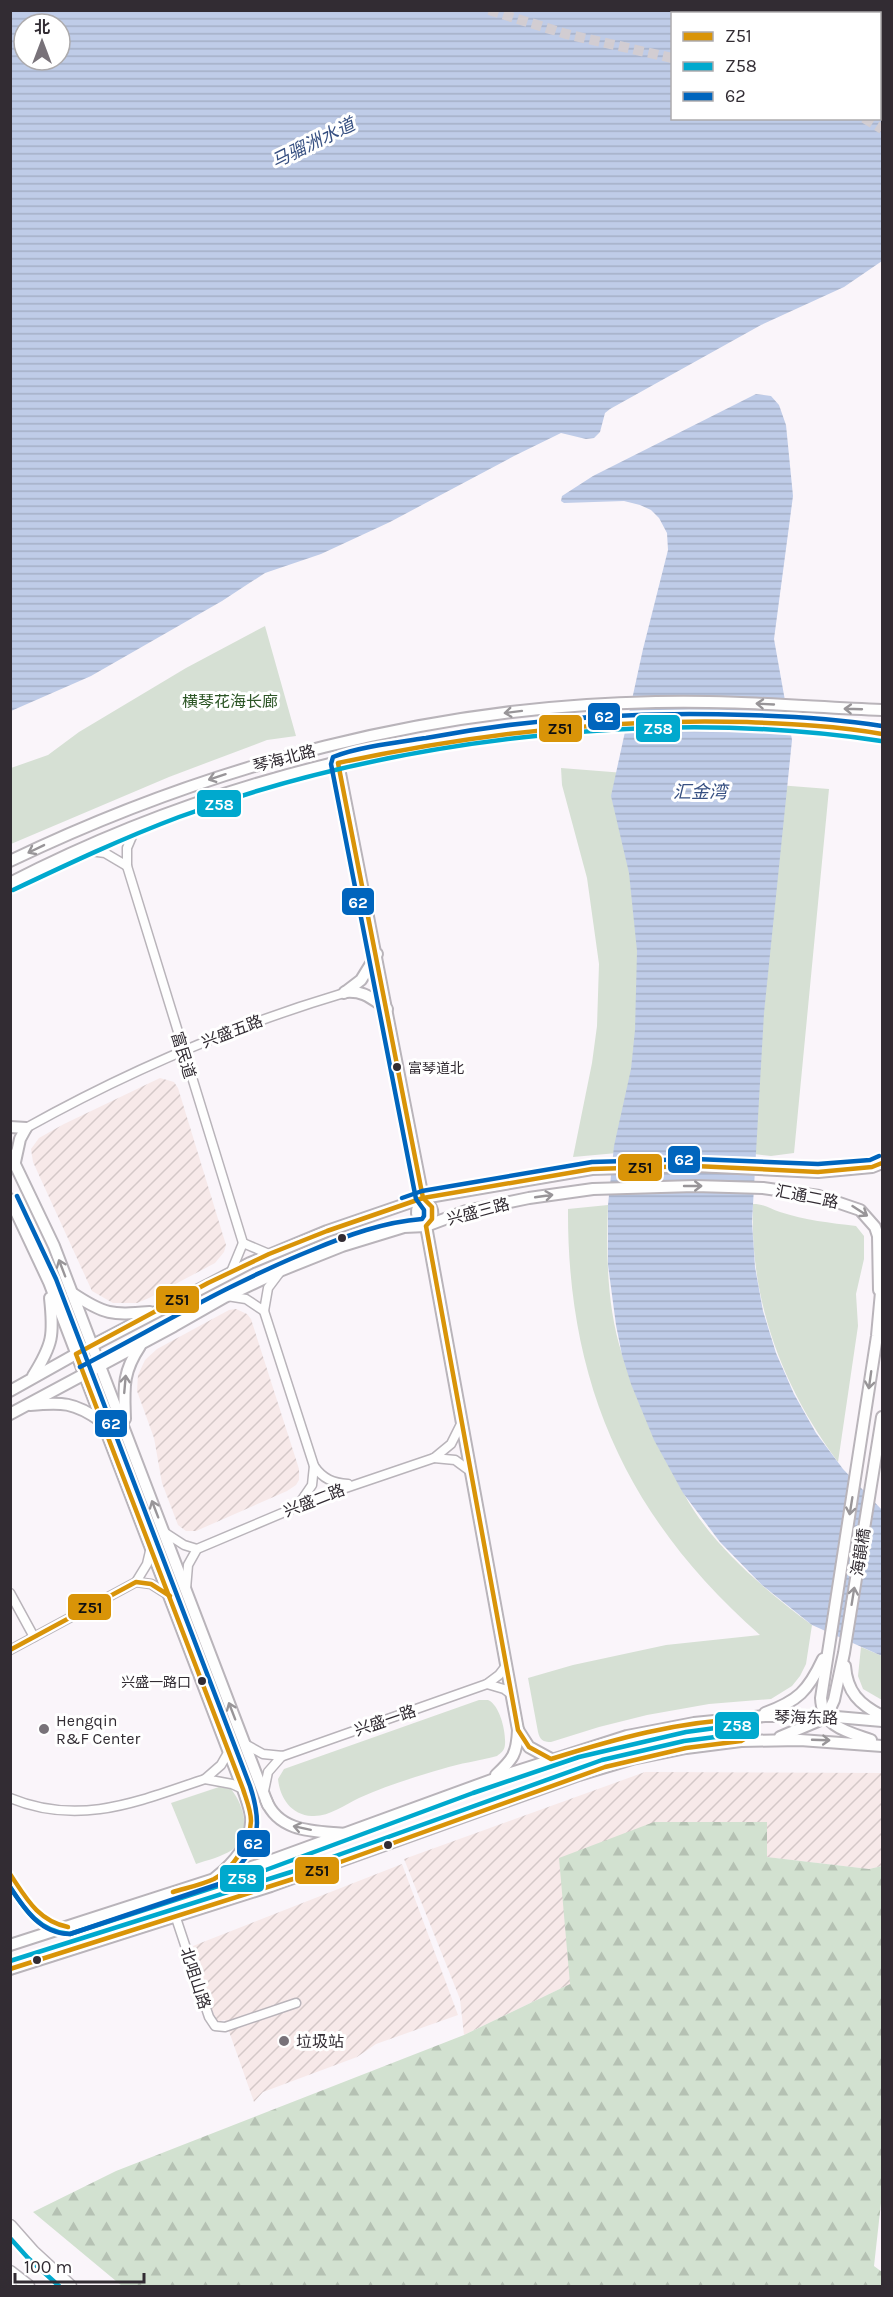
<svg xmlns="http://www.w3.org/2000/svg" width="893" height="2297" font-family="Karla,'Noto Sans SC',sans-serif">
	<defs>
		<pattern id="industrial-furrows" width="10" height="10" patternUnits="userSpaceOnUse" patternTransform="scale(1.5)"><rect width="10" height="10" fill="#f7e9e9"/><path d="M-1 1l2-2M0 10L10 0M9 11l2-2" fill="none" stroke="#d4c8c8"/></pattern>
		<pattern id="forest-firs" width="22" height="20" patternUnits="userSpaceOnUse" patternTransform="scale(1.5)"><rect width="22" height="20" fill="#d2e1d0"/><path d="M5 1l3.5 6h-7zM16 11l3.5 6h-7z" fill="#b5c1b3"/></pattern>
		<pattern id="water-rules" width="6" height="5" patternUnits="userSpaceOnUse" patternTransform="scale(1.5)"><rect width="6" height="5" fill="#bfcce8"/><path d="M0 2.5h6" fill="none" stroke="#a5afc7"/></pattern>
	</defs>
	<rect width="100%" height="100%" fill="#faf5fa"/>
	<g fill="url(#industrial-furrows)">
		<path d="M160 1078 174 1082 178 1088 226 1245 224 1252 215 1263 149 1298 137 1303H113L92 1291 33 1162 31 1149 39 1138 64 1124Z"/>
		<path d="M236 1309 247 1314 251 1319 299 1469V1480L296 1485 287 1491 196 1531H186L178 1525 162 1483 154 1438 137 1391 138 1375 145 1360 157 1349 229 1310Z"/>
		<path d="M645 1772 882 1773V1866L869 1869 766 1857V1822H654L570 1984 464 2035 460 1999 404 1859Z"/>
		<path d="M402 1864 458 2015 376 2044 357 2057 263 2092 254 2102 225 2020 216 2022 193 1946Z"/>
	</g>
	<path fill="url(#forest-firs)" d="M654 1822H767V1857L869 1869 882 1866V2194L874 2266 882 2272V2286H122L33 2212 116 2171 464 2035 570 1984 559 1858Z"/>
	<g fill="#d6e0d4">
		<path d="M265 626 296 736 267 740 169 777 11 844V768L48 755 79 732 186 668Z"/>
		<path d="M561 768 829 789 794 1153 771 1156 715 1149 639 1151 573 1157 592 1063 597 1026 599 964 587 878 562 785Z"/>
		<path d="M753 1204C765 1204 770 1209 780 1212 805 1220 830 1223 856 1226L864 1236V1259L856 1294 858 1326 838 1462C782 1387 749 1299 753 1204Z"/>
		<path d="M608 1205C606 1254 607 1307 622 1354 630 1378 643 1402 653 1425 663 1447 672 1471 683 1492 710 1544 766 1591 812 1625L806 1664 800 1676 792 1686 771 1699 709 1704 647 1715 599 1727 551 1742C543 1742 540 1740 538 1732L528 1678 573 1665 666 1645 760 1635C628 1519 567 1385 568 1209Z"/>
		<path d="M861 1647 882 1656V1700L863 1689 858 1676Z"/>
		<path d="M479 1700H488C500 1705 506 1732 505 1744 505 1750 501 1753 497 1756 479 1761 460 1763 442 1769 415 1777 385 1786 359 1798 344 1805 329 1817 312 1816 291 1815 280 1798 278 1779L284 1769Z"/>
		<path d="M219 1787 231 1789C244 1805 253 1836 232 1850 221 1857 208 1860 196 1864L171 1803Z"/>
	</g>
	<g fill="url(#water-rules)" fill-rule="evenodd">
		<path d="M11 10 882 11V261L844 287 761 325 610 409 605 413 600 432 594 438 586 439 561 433 514 456 390 522 321 554 265 573 222 601 91 676 11 711ZM672 14H880V118H672ZM24 24H60V60H24Z"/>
		<path d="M756 394 771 396 779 405 786 425 793 496 774 639 792 740 764 1013 752 1222 755 1267 763 1311 776 1353 794 1394 816 1433 843 1469 882 1510V1656L812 1625 762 1585 720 1542 683 1493 654 1440 631 1384 622 1355 616 1325 608 1265V1205L614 1146 631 1069 635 1030 637 951 629 873 611 796 643 649 668 550 667 533 659 518 651 510 640 505 624 501 564 503 561 501 562 496 593 476Z"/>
	</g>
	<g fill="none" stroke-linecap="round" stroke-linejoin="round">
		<g stroke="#d2cdd2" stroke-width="10" stroke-dasharray="10 5" stroke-linecap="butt">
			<path d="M489 10 566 34 672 58"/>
			<path d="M864 118 882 129"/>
		</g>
		<defs>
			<g id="minor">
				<path d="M136 827 127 848V866L243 1243"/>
				<path d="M83 850 105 853 127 866"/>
				<path d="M26 1128C128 1071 233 1026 344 993"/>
				<path d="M243 1243 269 1254"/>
				<path d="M231 1272 243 1243"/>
				<path d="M280 1272 268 1288 264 1311 314 1466 312 1485 299 1504"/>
				<path d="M227 1296 246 1299 264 1311"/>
				<path d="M434 1458 455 1460 470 1471"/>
				<path d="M314 1466C323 1479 333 1483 348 1484"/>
				<path d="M164 1532 184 1545 197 1549"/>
				<path d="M136 1582 151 1584 170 1596"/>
				<path d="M186 1589 188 1565 197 1549 325 1495 434 1458 451 1444 461 1424"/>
				<path d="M10 1593 34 1637"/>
				<path d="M10 1650 136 1582 147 1564 151 1547"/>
				<path d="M487 1684 504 1689 511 1694"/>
				<path d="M245 1744 263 1754 283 1756 487 1684 499 1675 506 1666"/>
				<path d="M229 1751 221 1765 205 1779 232 1784 243 1789"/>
				<path d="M264 1791 268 1772 282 1756"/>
				<path d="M10 1798C80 1827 139 1801 205 1779"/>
				<path d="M175 1915 209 2017 215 2026 225 2027 296 2003"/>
			</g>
			<g id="tertiary">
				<path d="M338 763 423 1198"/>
				<path d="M345 992C364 990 372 999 387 1009"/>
				<path d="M344 993 361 980 377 954"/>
				<path d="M10 1127 26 1128"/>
				<path d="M10 1154 54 1246 268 1805"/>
				<path d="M15 1162 20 1139 26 1128"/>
				<path d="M423 1198C433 1207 436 1214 427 1225"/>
				<path d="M423 1198C414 1210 415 1217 426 1226"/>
				<path d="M10 1199 49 1282 243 1789C246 1798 250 1808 251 1817 253 1842 233 1864 215 1878"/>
				<path d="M426 1226 518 1730"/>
				<path d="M72 1293C105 1315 111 1315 150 1312"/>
				<path d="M33 1376C53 1344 54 1335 50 1298"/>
				<path d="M10 1391 76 1354 250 1263 327 1231 423 1198 592 1169 695 1166 818 1172 872 1167 882 1163"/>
				<path d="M30 1405C62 1402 74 1402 101 1421"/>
				<path d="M10 1414 174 1326 225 1297 282 1270 342 1246 404 1227 426 1226 466 1211 529 1198 593 1189 695 1186 763 1188 819 1196 860 1210 875 1227 878 1236 879 1290"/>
				<path d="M125 1419C124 1388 122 1373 140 1346"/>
				<path d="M266 1800C279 1833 316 1831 345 1834"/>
			</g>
			<g id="secondary">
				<path d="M10 861C212 764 432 706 656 702 732 700 807 707 882 710"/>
				<path d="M10 883C227 771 476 716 720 721 774 722 829 725 882 734"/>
				<path d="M845 1666C847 1692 859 1704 882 1716"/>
				<path d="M765 1713C798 1701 808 1691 823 1659"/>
				<path d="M518 1730 529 1747 551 1759"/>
				<path d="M780 1737 818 1721 829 1711 834 1700 844 1653 882 1417"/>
				<path d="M871 1740C848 1732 822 1727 821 1698L877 1336 882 1281"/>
				<path d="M742 1741 751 1735V1723L742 1718"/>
				<path d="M496 1775C513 1759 517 1754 518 1730"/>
				<path d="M10 1945 264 1863 508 1774 627 1736 694 1723 765 1716H825L882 1721"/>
				<path d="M10 1969 271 1886 579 1775 632 1759 686 1748 741 1741 800 1740 882 1746"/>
				<path d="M10 2286H11"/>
			</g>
			<g id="primary">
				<path d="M10 2226 33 2252 70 2286"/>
				<path d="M10 2272 28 2286"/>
			</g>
		</defs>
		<use href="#minor" stroke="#b9b4ba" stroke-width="11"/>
		<use href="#tertiary" stroke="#b9b4ba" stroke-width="14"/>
		<use href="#secondary" stroke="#b9b4ba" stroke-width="14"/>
		<use href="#primary" stroke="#b9b4ba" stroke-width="15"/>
		<use href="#minor" stroke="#fefefe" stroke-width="8"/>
		<use href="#tertiary" stroke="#fefefe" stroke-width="10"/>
		<use href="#secondary" stroke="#fefefe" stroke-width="10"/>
		<use href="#primary" stroke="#fefefe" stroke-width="12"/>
		<defs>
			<g id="bus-1">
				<path d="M10 1650 136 1582 151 1584 170 1596"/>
				<path d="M10 1874C26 1898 38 1921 68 1927"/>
				<path d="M173 1892C186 1888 201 1885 214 1879 233 1869 250 1843 251 1821 251 1810 246 1799 243 1789L76 1354 208 1283 269 1254 327 1231 423 1198 592 1169 695 1166 818 1172 872 1167 882 1163"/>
				<path d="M10 1969 293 1879 605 1767 686 1748 741 1741 751 1735V1723L746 1719C679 1721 615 1739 551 1759L529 1747 518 1730 426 1226 432 1219V1207L423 1198 338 763C473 734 608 718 746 722 791 724 837 726 882 734"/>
			</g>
			<g id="bus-2">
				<path d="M13 890C68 864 123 838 179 817 391 739 658 707 881 741"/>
				<path d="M10 1887C25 1910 40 1932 70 1934L255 1874 473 1793 579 1757 686 1732 738 1725 744 1729 739 1734 684 1741 602 1760 291 1872 10 1961"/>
				<path d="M10 2238 28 2258 59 2286"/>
			</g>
			<g id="bus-3">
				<path d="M402 1198 422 1191 592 1162 695 1159 818 1164 870 1160 879 1156"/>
				<path d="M80 1367C157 1327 232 1282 312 1250 348 1235 384 1222 422 1219L424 1216V1210L416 1199 331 764 333 757C357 747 400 742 426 738 532 718 640 711 747 715 792 716 838 719 882 726"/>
				<path d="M10 1887C25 1910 41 1934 70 1934L219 1884C257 1855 265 1831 250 1786L56 1279 17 1196"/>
			</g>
		</defs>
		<use href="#bus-1" stroke="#fff" stroke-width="9"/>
		<use href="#bus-2" stroke="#fff" stroke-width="9"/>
		<use href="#bus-3" stroke="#fff" stroke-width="9"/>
		<use href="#bus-1" stroke="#d99408" stroke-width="4.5"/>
		<use href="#bus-2" stroke="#00a9ce" stroke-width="4.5"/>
		<use href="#bus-3" stroke="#0065bd" stroke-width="4.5"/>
	</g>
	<defs><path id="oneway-shaft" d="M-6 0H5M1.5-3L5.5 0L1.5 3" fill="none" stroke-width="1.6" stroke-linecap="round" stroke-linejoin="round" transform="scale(1.5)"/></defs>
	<g stroke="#989598">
		<use href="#oneway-shaft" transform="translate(765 704) rotate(-177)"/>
		<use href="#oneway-shaft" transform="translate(853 709) rotate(-178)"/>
		<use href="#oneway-shaft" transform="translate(513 712) rotate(173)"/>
		<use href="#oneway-shaft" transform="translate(217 777) rotate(162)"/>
		<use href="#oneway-shaft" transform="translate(36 849) rotate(154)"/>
		<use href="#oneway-shaft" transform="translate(693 1186)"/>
		<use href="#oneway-shaft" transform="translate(544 1196) rotate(-8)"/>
		<use href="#oneway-shaft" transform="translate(860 1211) rotate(33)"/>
		<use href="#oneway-shaft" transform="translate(62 1268) rotate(-111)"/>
		<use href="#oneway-shaft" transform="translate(870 1380) rotate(98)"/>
		<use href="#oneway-shaft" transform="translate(125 1384) rotate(-85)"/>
		<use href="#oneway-shaft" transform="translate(851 1506) rotate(99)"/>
		<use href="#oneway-shaft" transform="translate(155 1509) rotate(-111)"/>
		<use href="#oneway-shaft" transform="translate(853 1596) rotate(-81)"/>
		<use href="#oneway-shaft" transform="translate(232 1711) rotate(-111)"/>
		<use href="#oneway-shaft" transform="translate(821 1740) rotate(2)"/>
		<use href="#oneway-shaft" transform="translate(302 1828) rotate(-168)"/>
	</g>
	<g fill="#322c33" stroke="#fff" stroke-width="2">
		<circle cx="397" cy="1067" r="5"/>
		<circle cx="342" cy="1238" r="5"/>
		<circle cx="202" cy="1681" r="5"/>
		<circle cx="388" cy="1845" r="5"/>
		<circle cx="37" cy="1960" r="5"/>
	</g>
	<g fill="#787279" stroke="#fff" stroke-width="2">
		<circle cx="44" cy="1729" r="6"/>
		<circle cx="284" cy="2041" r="6"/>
	</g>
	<g text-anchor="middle" stroke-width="6" stroke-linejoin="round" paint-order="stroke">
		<g font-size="14" fill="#322c33" stroke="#fff" text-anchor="start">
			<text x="408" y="1073">富琴道北</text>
			<text x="191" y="1687" text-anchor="end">兴盛一路口</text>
		</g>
		<g font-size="16" fill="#2c5525" stroke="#fff">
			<text x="230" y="707">横琴花海长廊</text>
		</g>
		<g font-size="16" fill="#322c33" stroke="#fff">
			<text transform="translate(284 758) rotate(-15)" y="6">琴海北路</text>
			<text transform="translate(232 1031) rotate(-21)" y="6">兴盛五路</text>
			<text transform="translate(184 1055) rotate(73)" y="6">富民道</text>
			<text transform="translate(807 1196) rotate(11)" y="6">汇通二路</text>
			<text transform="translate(478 1211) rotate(-15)" y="6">兴盛三路</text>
			<text transform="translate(314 1500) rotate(-21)" y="6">兴盛二路</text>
			<text transform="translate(860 1552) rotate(-81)" y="6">海韻橋</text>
			<text transform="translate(806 1717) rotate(1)" y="6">琴海东路</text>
			<text transform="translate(385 1720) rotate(-19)" y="6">兴盛一路</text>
			<text transform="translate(196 1978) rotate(72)" y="6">北咀山路</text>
		</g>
		<g font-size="16" fill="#322c33" stroke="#fff" text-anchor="start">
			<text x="56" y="1726">Hengqin<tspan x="56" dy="18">R&amp;F Center</tspan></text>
			<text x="296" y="2047">垃圾站</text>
		</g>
		<g font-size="18" font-style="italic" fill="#375082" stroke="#fff">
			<text transform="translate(313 143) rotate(-26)" y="6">马骝洲水道</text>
			<text x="700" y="798">汇金湾</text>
		</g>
	</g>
	<g stroke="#fff" stroke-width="2">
		<rect x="587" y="702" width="34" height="29" rx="6" fill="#0065bd"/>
		<rect x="538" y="714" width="45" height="29" rx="6" fill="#d99408"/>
		<rect x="635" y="714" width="46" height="29" rx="6" fill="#00a9ce"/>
		<rect x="196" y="789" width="46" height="29" rx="6" fill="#00a9ce"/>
		<rect x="341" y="887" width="34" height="29" rx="6" fill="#0065bd"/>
		<rect x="667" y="1145" width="34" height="29" rx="6" fill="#0065bd"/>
		<rect x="617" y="1153" width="46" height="29" rx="6" fill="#d99408"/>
		<rect x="155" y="1285" width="45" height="29" rx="6" fill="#d99408"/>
		<rect x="94" y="1409" width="34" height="29" rx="6" fill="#0065bd"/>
		<rect x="67" y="1593" width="45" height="28" rx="6" fill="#d99408"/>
		<rect x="714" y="1711" width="46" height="29" rx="6" fill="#00a9ce"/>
		<rect x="236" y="1829" width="35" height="29" rx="6" fill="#0065bd"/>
		<rect x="294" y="1856" width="46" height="29" rx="6" fill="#d99408"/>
		<rect x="219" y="1864" width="46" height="29" rx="6" fill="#00a9ce"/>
	</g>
	<g font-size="16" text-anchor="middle" font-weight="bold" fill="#fff">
		<text x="604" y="722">62</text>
		<text x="658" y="734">Z58</text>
		<text x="219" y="810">Z58</text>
		<text x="358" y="908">62</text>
		<text x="684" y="1165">62</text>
		<text x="111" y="1429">62</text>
		<text x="737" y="1731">Z58</text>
		<text x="253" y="1849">62</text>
		<text x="242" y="1884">Z58</text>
	</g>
	<g font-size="16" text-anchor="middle" font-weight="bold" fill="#111">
		<text x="560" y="734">Z51</text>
		<text x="640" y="1173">Z51</text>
		<text x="177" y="1305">Z51</text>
		<text x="90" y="1613">Z51</text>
		<text x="317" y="1876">Z51</text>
	</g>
	<rect width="893" height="2297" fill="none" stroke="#322c33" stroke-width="24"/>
	<rect x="671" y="12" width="210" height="108" fill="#ffffff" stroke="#adabad" stroke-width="1.5"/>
	<rect x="683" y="32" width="30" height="9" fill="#d99408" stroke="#adabad" stroke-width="1.5"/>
	<text x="725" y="42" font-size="18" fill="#322c33">Z51</text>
	<rect x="683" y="62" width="30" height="9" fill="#00a9ce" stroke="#adabad" stroke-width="1.5"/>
	<text x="725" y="72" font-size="18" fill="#322c33">Z58</text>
	<rect x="683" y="92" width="30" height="9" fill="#0065bd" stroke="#adabad" stroke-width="1.5"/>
	<text x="725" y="102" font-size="18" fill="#322c33">62</text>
	<g transform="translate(42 42)"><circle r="28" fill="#ffffff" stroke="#adabad" stroke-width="1.5"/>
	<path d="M0-4.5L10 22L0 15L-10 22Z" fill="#787279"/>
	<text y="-9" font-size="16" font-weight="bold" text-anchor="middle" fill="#322c33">北</text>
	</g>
	<path d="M15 2273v9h129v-9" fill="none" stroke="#322c33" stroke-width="3"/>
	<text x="24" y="2273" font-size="18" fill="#322c33" stroke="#ffffff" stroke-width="4.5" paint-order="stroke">100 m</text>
</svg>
